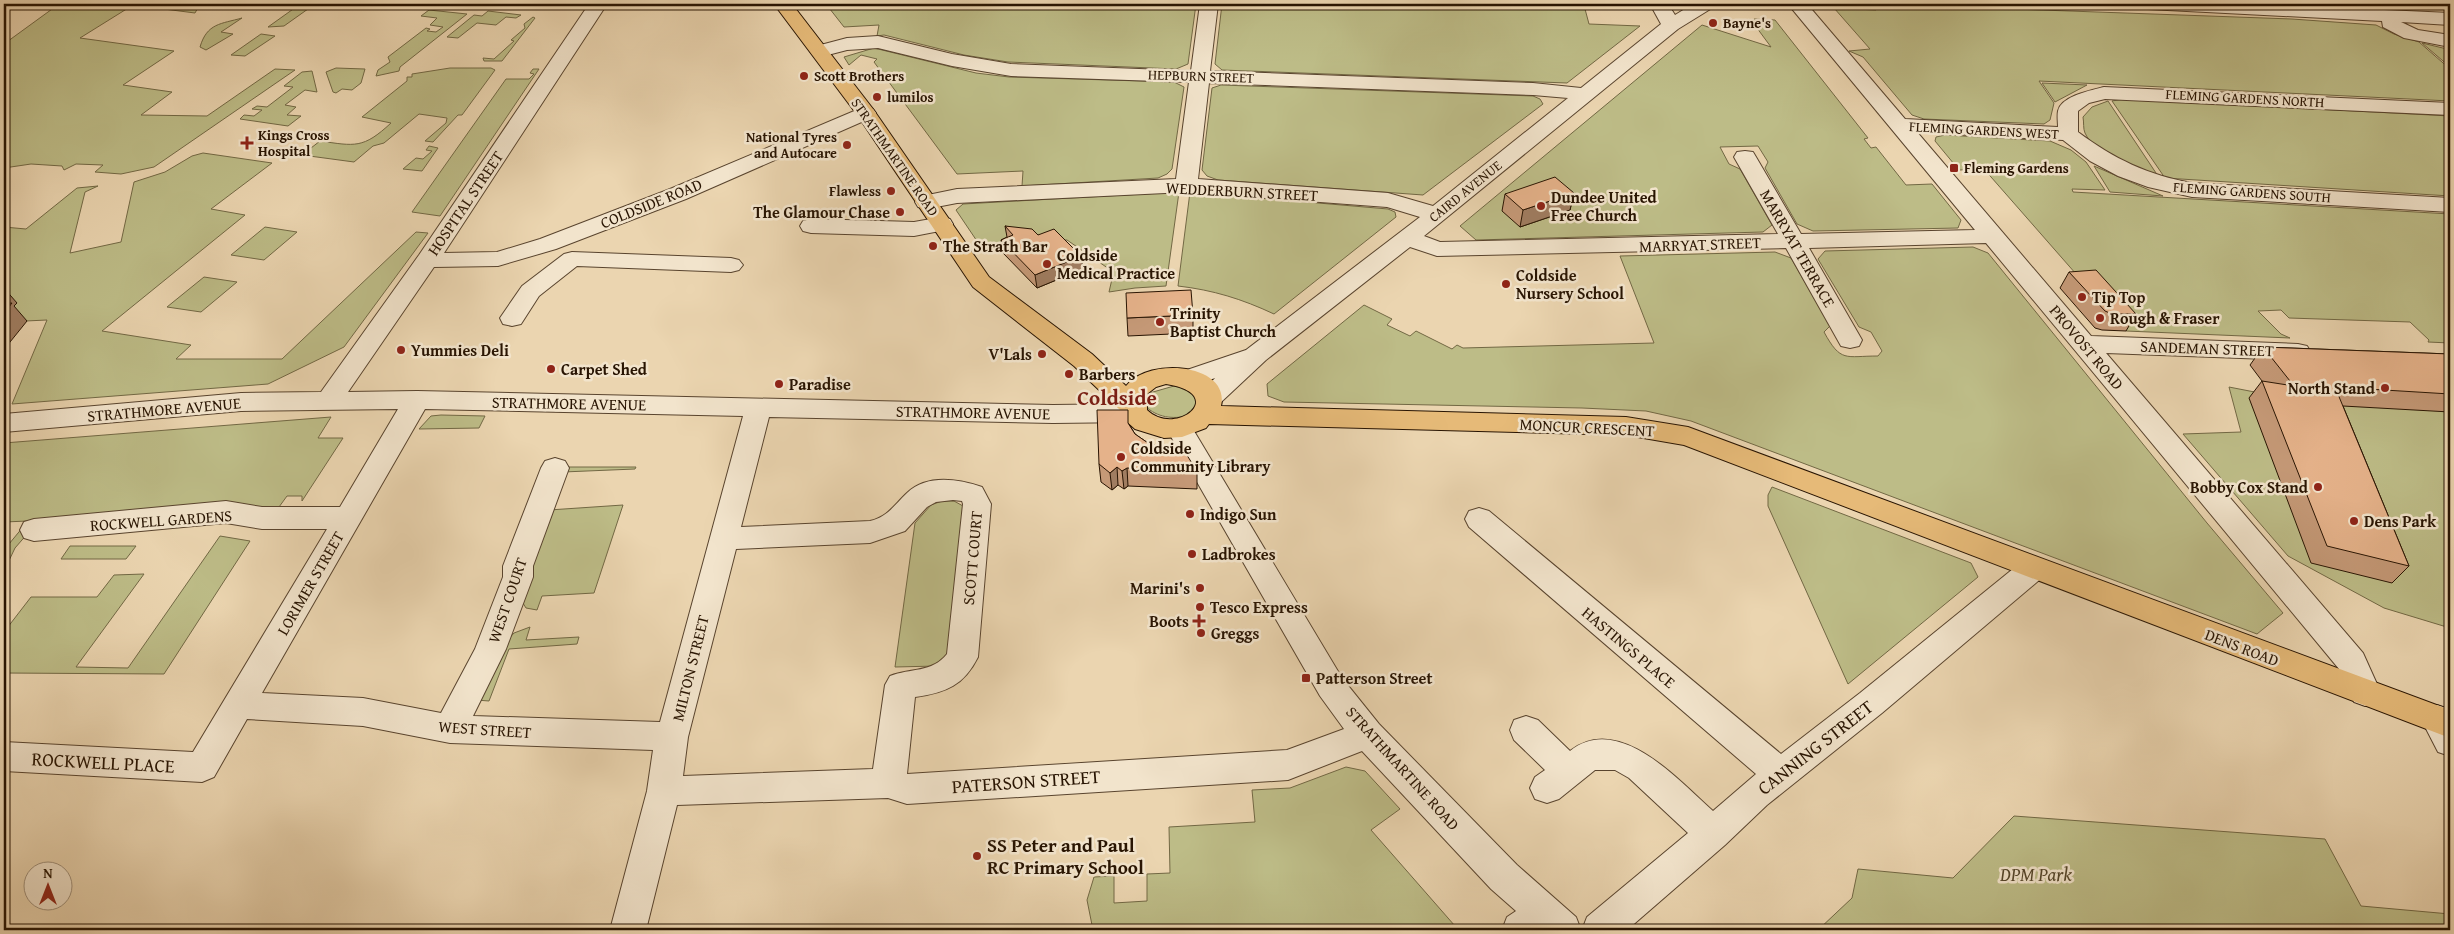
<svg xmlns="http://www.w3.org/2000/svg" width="2454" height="934" font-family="'Gentium Book Plus',serif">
	<rect width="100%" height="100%" fill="#ebd5b0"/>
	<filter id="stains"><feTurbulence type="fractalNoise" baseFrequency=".004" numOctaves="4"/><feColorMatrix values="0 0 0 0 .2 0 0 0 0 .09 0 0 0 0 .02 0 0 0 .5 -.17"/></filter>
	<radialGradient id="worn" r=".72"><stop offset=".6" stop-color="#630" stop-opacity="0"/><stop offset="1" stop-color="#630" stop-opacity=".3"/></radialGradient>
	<g fill="#bdbc87" stroke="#726844">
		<path d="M59 4H200L195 13 133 5 80 38 174 51 123 85 172 92 141 115 207 116 275 69 295 70 154 167 121 174 95 172 103 165 76 164 64 170 62 166 31 164 4 168V44Z"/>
		<path d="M308 4H315L284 26 268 27 296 7Z"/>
		<path d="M826 4H1196L1188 64 1176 69 1008 62 964 55 884 35 877 36 879 25 844 27Z"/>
		<path d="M1222 4H1442L1585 9 1589 24 1640 26 1567 83 1222 70 1215 64Z"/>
		<path d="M1874 4 2292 19 2376 25 2394 34 2419 42 2450 69V101L2039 81 2054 103 2050 120 2044 124 1924 119 1912 115 1863 57 1849 51 1870 49 1834 8 1876 10Z"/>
		<path d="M429 10 467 14 400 67 399 71 376 76 378 70 390 62 388 57 426 28 430 29 427 31 436 32 443 27 430 25 437 18 421 16Z"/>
		<path d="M488 11 521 15 516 18 506 17 496 25 477 23 458 38 447 37 474 15 482 16Z"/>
		<path d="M533 17 535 18 502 61H484L483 58 494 59 514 41 511 40 525 28 524 24Z"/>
		<path d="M242 18 221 32 233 34 206 50 200 47C207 23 221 24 242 18Z"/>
		<path d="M1754 19 1775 20 1868 138 1864 139 1871 148 1876 147 1906 185 1932 184 1961 220 1958 228 1813 231 1797 224 1765 168 1768 162 1758 146 1720 147 1729 164 1740 169 1772 225 1763 232 1476 240 1460 226 1702 25 1771 47 1754 24Z"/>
		<path d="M261 34 275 36 245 56 231 55Z"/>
		<path d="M2422 43 2447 49 2450 52V67Z"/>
		<path d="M874 48 976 73 1009 77 1174 82 1184 87 1172 169 1167 174 1158 178 1022 186 1023 171 957 174 874 62 877 59 861 55 849 65 844 57Z"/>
		<path d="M336 68 365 69 361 83 352 90 342 89 336 93 333 92 326 72Z"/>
		<path d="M450 68H491L495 70 462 115H458L433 142 425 141 446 123 447 118 419 114 384 143 373 146 354 162 302 155 320 141C355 146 363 149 391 123L362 117 407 81V77H412V74Z"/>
		<path d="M533 69H539L440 216 412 212 506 79H529L534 74 530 73Z"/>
		<path d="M312 71 317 92 305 90 285 105 296 107 287 115 301 116 288 126 240 119 244 115 254 116 262 110 252 109 257 106 267 107 293 87 284 86 302 72Z"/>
		<path d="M2042 83 2087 85 2055 102Z"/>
		<path d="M1221 85 1533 96 1540 99 1543 104 1423 195 1218 180 1207 176 1202 170 1212 88Z"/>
		<path d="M2124 99 2450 116V196L2165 178 2112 101Z"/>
		<path d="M2108 101 2158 176C2138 169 2094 154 2085 133 2083 129 2084 122 2083 117L2092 107Z"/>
		<path d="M1945 135 2050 141 2071 150 2086 162 2105 190 2072 189 2073 192 2450 214V343L2428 342 2429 340 2410 322 2289 318 2281 310 2258 311 2281 334 2290 338 2126 331 1984 169 1959 170 1935 141 1936 137Z"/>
		<path d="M429 146 438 148 422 171 403 169 416 158 423 159 432 151 426 150Z"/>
		<path d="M203 153 272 163 211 209 245 215 102 331 191 345 176 359H282L416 232 428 233 344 347 268 384 12 404 47 320 4 322V227L26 229 77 188 98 186 85 192 70 253 121 242 134 182 165 172 192 156Z"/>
		<path d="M2094 166 2163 196 2110 192Z"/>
		<path d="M1179 192 1166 286 1135 288 1109 292 1112 279 1106 275 1112 271 1067 240 1024 241 985 253 956 210 963 204Z"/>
		<path d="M1190 192 1388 209 1395 212 1396 217 1274 314C1242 299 1213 290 1178 286Z"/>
		<path d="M265 227 297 232 264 260 231 255Z"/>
		<path d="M1973 247 1988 253 2207 523 2283 613 2257 634 1691 421 1646 411 1582 408 1284 402 1268 396 1267 384 1364 305 1392 319 1387 325 1410 336 1416 331 1452 349 1457 345 1463 348 1654 343 1620 256 1775 252 1791 258 1830 326 1824 332C1841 363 1845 356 1878 356L1882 351 1871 332 1859 327 1818 259 1825 251Z"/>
		<path d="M204 277 237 282 201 312 167 307Z"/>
		<path d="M2450 364V628L2384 608 2288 556 2183 434 2241 432 2229 387 2316 404Z"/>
		<path d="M1174 386C1188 387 1193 390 1197 404L1189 416C1172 419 1158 418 1145 406L1146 394Z"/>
		<path d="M441 415 485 416 479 428 419 429 431 416Z"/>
		<path d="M331 417 318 438H343L302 501V496H287L279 507 35 525 15 548 4 571V550L28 521 4 522V443Z"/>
		<path d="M565 467H636L635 469 563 472Z"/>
		<path d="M1772 487 1971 563 1978 577 1848 684 1768 506V495Z"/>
		<path d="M942 501H954L963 506 948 657 937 666 895 667 915 523 931 505Z"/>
		<path d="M623 505 594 593 542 596 537 610 526 608 521 600 549 510Z"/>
		<path d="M220 536 250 541 164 674 4 673V632L31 597H97L114 575 144 574 76 667 128 668Z"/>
		<path d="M70 546H136L126 559H61Z"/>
		<path d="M530 627 526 640 579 637 577 644 509 649 489 701 476 700 505 643 514 633Z"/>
		<path d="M1346 767 1365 771 1400 809 1371 830 1455 926 1436 930H1093L1087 900 1094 877 1114 876V903L1147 901V874L1170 873 1169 827 1255 822 1252 790 1290 788Z"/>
		<path d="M2014 816 2325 839 2361 906 2450 914V930H1818L1852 898 1858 869 1953 878Z"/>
	</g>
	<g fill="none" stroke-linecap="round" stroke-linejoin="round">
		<defs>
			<g id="minor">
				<path d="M589 4H607L444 253 497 252 540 239 670 189 859 109 866 107 873 109 876 113 873 117 686 199 556 249 498 266 434 267 348 392 417 391 1053 405 1134 404 1143 407 1147 413 1143 419 1134 422 1053 423 769 417 741 527 870 521C888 517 894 505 907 493 927 474 958 479 982 487L991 504 978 657C964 685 946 693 915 697L907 774 1287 750 1344 729 1320 696 1166 428 1170 421 1179 419 1188 421 1342 678 1379 724 1517 865 1576 917 1581 930H1502L1507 917 1516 911 1491 889 1362 751 1288 780 907 804 888 798 677 805 646 930H610L647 791 653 750 450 743 363 726 247 719 214 777 202 782 4 771V742L193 752 327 529H262L226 523 34 541 24 538 20 530 24 522 34 519 226 501 262 507H340L398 409 241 411 4 432V414L241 393 321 392 419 255ZM425 409 743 416 660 722 473 716 506 649 533 577V566L569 468 565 461 555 458 545 461 541 468 503 566V577L475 649 441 713 363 698 262 693ZM953 500 962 501 963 504 947 654C932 673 910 668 890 676L885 685 873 769 683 776 688 737 736 549 870 543 905 531 927 507 936 502Z"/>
				<path d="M1200 4H1218L1210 71 1533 83 1581 88 1661 24 1650 4H1668L1675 15 1693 4H1715L1712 8 1678 29 1424 236 1440 242 1778 234 1734 157 1737 152 1745 151 1753 152 1756 157 1801 234 1975 230 1788 4H1807L1905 119 2058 127C2058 122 2057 116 2058 111 2061 96 2092 90 2104 87L2450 103V115L2105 99 2089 103 2078 111V132C2114 159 2148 175 2192 183L2450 198V212L2192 197 2148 187 2118 176 2090 161 2063 140 1917 132 2091 336 2298 344 2307 346 2311 352 2307 358 2298 360 2106 353 2363 653 2381 693 2376 702 2365 706 2354 702 2339 669 1986 243 1809 248 1862 340 1859 346 1850 348 1841 346 1786 248 1437 256 1410 247 1266 360 1219 404 1210 407 1201 404 1197 398 1215 378 1190 387 1181 384 1177 378 1181 372 1246 350 1420 217 1387 207 1186 192 957 203 926 209 918 207 915 202 918 197 957 189 1176 179 1189 82 1011 76 952 66 878 48 847 50 820 57 813 55 810 51 813 47 847 38 878 36 952 54 1011 64 1191 71ZM1209 83 1533 95 1568 98 1433 206 1388 193 1198 179Z"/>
				<path d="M2139 4H2254L2450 13V25L2401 22 2418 30 2450 35V47L2404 38 2383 27 2382 21 2148 9 2142 8Z"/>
				<path d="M942 217 950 219 953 224 950 229 914 236 811 233 803 231 800 226 803 221 811 219 914 222Z"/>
				<path d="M572 252 731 258 739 260 743 265 739 270 731 272 577 266 539 296 521 324 512 326 503 324 500 318 522 286 564 254Z"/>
				<path d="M1479 508 1489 511 1781 754 1860 693 2024 560 2034 557 2044 560 2049 568 2044 576 1882 713 1767 805 1725 845 1627 930H1582L1587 917 1688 833 1629 778 1615 770H1595L1559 799 1547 803 1535 799 1530 788 1535 777 1545 770 1514 740 1510 730 1514 720 1526 716 1538 720 1570 751C1619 712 1679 781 1713 811L1756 774 1469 527 1465 519 1469 511Z"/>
				<path d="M2437 705 2449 709 2450 712V756L2438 752 2421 719 2425 709Z"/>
			</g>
			<path id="major" d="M774 4H792L873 109 989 277 1092 354 1126 386C1149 356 1231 364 1221 406L1626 417 1688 427 2450 710V738L1684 445 1626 435 1209 424 1206 428 1182 437 1164 438 1135 429 1125 420 1120 410 1074 366 973 287 858 116ZM1166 384C1230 394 1176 438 1147 410V394L1156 387Z"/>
		</defs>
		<use href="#minor" stroke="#59442e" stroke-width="2"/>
		<use href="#major" stroke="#281402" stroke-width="2"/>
		<use href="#minor" fill="#f2e4cc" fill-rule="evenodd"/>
		<use href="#major" fill="#e6ba78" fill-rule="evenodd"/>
	</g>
	<g fill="#c59977" stroke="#281402">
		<path d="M1574 193 1570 210 1520 227 1502 211 1505 194Z"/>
		<path d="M1005 226 1038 235 1081 256 1083 269 1037 288 1003 253 1001 240 1007 237Z"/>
		<path d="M2069 272 2136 314 2126 331 2102 330 2095 328 2060 288Z"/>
		<path d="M1193 315V333L1128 336 1127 318Z"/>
		<path d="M2263 347 2450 354V412L2343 406 2409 566 2392 583 2311 563 2249 398 2262 381 2250 365Z"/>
		<path d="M1129 424 1135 434 1148 443 1197 471V489L1128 486 1124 489 1118 485 1112 490 1101 482 1099 464Z"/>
	</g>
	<g fill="#a07d61" stroke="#281402">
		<path d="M1574 193 1570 210 1520 227 1523 210Z"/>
		<path d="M1081 256 1083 269 1037 288 1035 275Z"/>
		<path d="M4 288 17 303 14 306 27 321 6 347 4 344Z"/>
		<path d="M1117 467 1118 485 1112 490 1110 473Z"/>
		<path d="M1127 468 1128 486 1124 489 1122 471Z"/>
	</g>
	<g fill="#e5b28a" stroke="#281402">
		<path d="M1555 177 1574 193 1523 210 1505 194Z"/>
		<path d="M1005 226 1032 229 1038 235 1054 229 1081 256 1035 275 1001 240 1013 235Z"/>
		<path d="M2096 270 2136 314H2112L2105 311 2069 272Z"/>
		<path d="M1191 290 1193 315 1127 318 1126 293Z"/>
		<path d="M12 303 4 313V304Z"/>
		<path d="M2263 347 2450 354V394L2335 387 2409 566 2327 546 2262 381 2294 386Z"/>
		<path d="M1097 410H1128V423L1135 434 1148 443 1165 448 1183 449 1197 471 1127 468 1122 471 1117 467 1110 473 1099 464Z"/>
	</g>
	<g fill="#8f2418" stroke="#f2e4cc" stroke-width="2">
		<circle cx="1713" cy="23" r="5"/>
		<circle cx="804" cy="76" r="5"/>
		<circle cx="877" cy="97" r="5"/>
		<path d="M244.5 135.5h5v5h5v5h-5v5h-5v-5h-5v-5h5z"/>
		<circle cx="847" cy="145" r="5"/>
		<rect x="1949" y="163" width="10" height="10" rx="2.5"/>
		<circle cx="891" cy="191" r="5"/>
		<circle cx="1541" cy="206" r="5"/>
		<circle cx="900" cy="212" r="5"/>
		<circle cx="933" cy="246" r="5"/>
		<circle cx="1047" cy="264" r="5"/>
		<circle cx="1506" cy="284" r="5"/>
		<circle cx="2082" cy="297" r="5"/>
		<circle cx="2100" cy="318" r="5"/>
		<circle cx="1160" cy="322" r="5"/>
		<circle cx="401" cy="350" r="5"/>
		<circle cx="1042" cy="354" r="5"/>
		<circle cx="551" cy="369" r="5"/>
		<circle cx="1069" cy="374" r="5"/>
		<circle cx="779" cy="384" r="5"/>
		<circle cx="2385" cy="388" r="5"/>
		<circle cx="1121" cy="457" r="5"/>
		<circle cx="2318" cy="487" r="5"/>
		<circle cx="1190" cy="514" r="5"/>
		<circle cx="2354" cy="521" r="5"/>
		<circle cx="1192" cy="554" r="5"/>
		<circle cx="1200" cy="588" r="5"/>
		<circle cx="1200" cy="607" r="5"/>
		<path d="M1196.5 613.5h5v5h5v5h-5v5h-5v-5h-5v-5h5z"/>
		<circle cx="1201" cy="633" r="5"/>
		<rect x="1301" y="673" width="10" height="10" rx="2.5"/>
		<circle cx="977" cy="856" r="5"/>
	</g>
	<g text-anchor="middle" stroke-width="5" stroke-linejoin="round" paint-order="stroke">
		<g font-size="14" font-weight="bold" fill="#281402" stroke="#f2e4cc" text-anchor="start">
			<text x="1723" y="28">Bayne's</text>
			<text x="814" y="81">Scott Brothers</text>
			<text x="887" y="102">lumilos</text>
			<text x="258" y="140">Kings Cross<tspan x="258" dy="16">Hospital</tspan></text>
			<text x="837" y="142" text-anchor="end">National Tyres<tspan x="837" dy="16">and Autocare</tspan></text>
			<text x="1964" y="173">Fleming Gardens</text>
			<text x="881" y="196" text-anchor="end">Flawless</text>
		</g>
		<g font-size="14" fill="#281402" stroke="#f2e4cc">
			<text transform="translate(1201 76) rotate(2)" y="5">HEPBURN STREET</text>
			<text transform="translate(2245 98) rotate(3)" y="5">FLEMING GARDENS NORTH</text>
			<text transform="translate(1984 130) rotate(3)" y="5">FLEMING GARDENS WEST</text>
			<text transform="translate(895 157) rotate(55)" y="5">STRATHMARTINE ROAD</text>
			<text transform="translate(1465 191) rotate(-39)" y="5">CAIRD AVENUE</text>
			<text transform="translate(2252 192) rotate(4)" y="5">FLEMING GARDENS SOUTH</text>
		</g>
		<g font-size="16" fill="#281402" stroke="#f2e4cc">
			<text transform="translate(1242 191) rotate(3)" y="6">WEDDERBURN STREET</text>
			<text transform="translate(465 203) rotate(-56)" y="6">HOSPITAL STREET</text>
			<text transform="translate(651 203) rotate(-22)" y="6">COLDSIDE ROAD</text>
			<text transform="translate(1700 244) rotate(-2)" y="6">MARRYAT STREET</text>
			<text transform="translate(1798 248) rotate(60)" y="6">MARRYAT TERRACE</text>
			<text transform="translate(2087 347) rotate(50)" y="6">PROVOST ROAD</text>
			<text transform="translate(2207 348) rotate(2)" y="6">SANDEMAN STREET</text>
			<text transform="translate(569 403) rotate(1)" y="6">STRATHMORE AVENUE</text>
			<text transform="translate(164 409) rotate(-5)" y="6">STRATHMORE AVENUE</text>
			<text transform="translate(973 412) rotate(1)" y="6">STRATHMORE AVENUE</text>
			<text transform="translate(1587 427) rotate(3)" y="6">MONCUR CRESCENT</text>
			<text transform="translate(161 520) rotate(-4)" y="6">ROCKWELL GARDENS</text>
			<text transform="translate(972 558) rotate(-85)" y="6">SCOTT COURT</text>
			<text transform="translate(310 583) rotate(-60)" y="6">LORIMER STREET</text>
			<text transform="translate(507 600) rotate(-71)" y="6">WEST COURT</text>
			<text transform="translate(1629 647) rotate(40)" y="6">HASTINGS PLACE</text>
			<text transform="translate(2242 647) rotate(21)" y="6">DENS ROAD</text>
			<text transform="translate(690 668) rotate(-76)" y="6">MILTON STREET</text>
			<text transform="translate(485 729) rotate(4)" y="6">WEST STREET</text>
			<text transform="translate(1403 768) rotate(48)" y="6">STRATHMARTINE ROAD</text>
		</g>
		<g font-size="16" font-weight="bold" fill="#281402" stroke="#f2e4cc" text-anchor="start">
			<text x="1551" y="203">Dundee United<tspan x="1551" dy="18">Free Church</tspan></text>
			<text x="890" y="218" text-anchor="end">The Glamour Chase</text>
			<text x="943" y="252">The Strath Bar</text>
			<text x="1057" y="261">Coldside<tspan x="1057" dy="18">Medical Practice</tspan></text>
			<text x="1516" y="281">Coldside<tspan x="1516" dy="18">Nursery School</tspan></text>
			<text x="2092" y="303">Tip Top</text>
			<text x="1170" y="319">Trinity<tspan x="1170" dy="18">Baptist Church</tspan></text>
			<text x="2110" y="324">Rough &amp; Fraser</text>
			<text x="411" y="356">Yummies Deli</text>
			<text x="1032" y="360" text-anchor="end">V'Lals</text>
			<text x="561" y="375">Carpet Shed</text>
			<text x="1079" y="380">Barbers</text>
			<text x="789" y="390">Paradise</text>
			<text x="2375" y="394" text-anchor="end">North Stand</text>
			<text x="1131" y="454">Coldside<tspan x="1131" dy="18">Community Library</tspan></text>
			<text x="2308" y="493" text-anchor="end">Bobby Cox Stand</text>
			<text x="1200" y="520">Indigo Sun</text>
			<text x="2364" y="527">Dens Park</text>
			<text x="1202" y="560">Ladbrokes</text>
			<text x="1190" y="594" text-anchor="end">Marini's</text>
			<text x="1210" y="613">Tesco Express</text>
			<text x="1189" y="627" text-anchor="end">Boots</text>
			<text x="1211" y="639">Greggs</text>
			<text x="1316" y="684">Patterson Street</text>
		</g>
		<g font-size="19" fill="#281402" stroke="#f2e4cc">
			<text transform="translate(1815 747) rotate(-38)" y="7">CANNING STREET</text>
			<text transform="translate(103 762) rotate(3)" y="7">ROCKWELL PLACE</text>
			<text transform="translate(1026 781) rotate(-4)" y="7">PATERSON STREET</text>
		</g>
		<g font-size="19" font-weight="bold" fill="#281402" stroke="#f2e4cc" text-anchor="start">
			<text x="987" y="852">SS Peter and Paul<tspan x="987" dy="22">RC Primary School</tspan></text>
		</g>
		<g font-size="19" font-style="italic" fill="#55462a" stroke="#f2e4cc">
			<text x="2036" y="881">DPM Park</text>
		</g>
		<g font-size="21" font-weight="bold" fill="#7a1f14" stroke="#f2e4cc">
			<text x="1117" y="405">Coldside</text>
		</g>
	</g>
	<rect width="2454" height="934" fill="none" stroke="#ebd5b0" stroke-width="20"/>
	<rect x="5" y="5" width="2444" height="924" fill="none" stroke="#281402" stroke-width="2.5"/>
	<rect x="10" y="10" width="2434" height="914" fill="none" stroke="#281402"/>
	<g transform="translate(48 886)"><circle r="24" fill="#f2e4cc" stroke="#a1917b"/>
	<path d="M0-4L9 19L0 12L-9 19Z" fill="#8f2418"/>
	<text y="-8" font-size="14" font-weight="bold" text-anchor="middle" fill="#281402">N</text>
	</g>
	<rect width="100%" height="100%" filter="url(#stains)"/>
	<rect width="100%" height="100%" fill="url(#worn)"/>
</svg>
